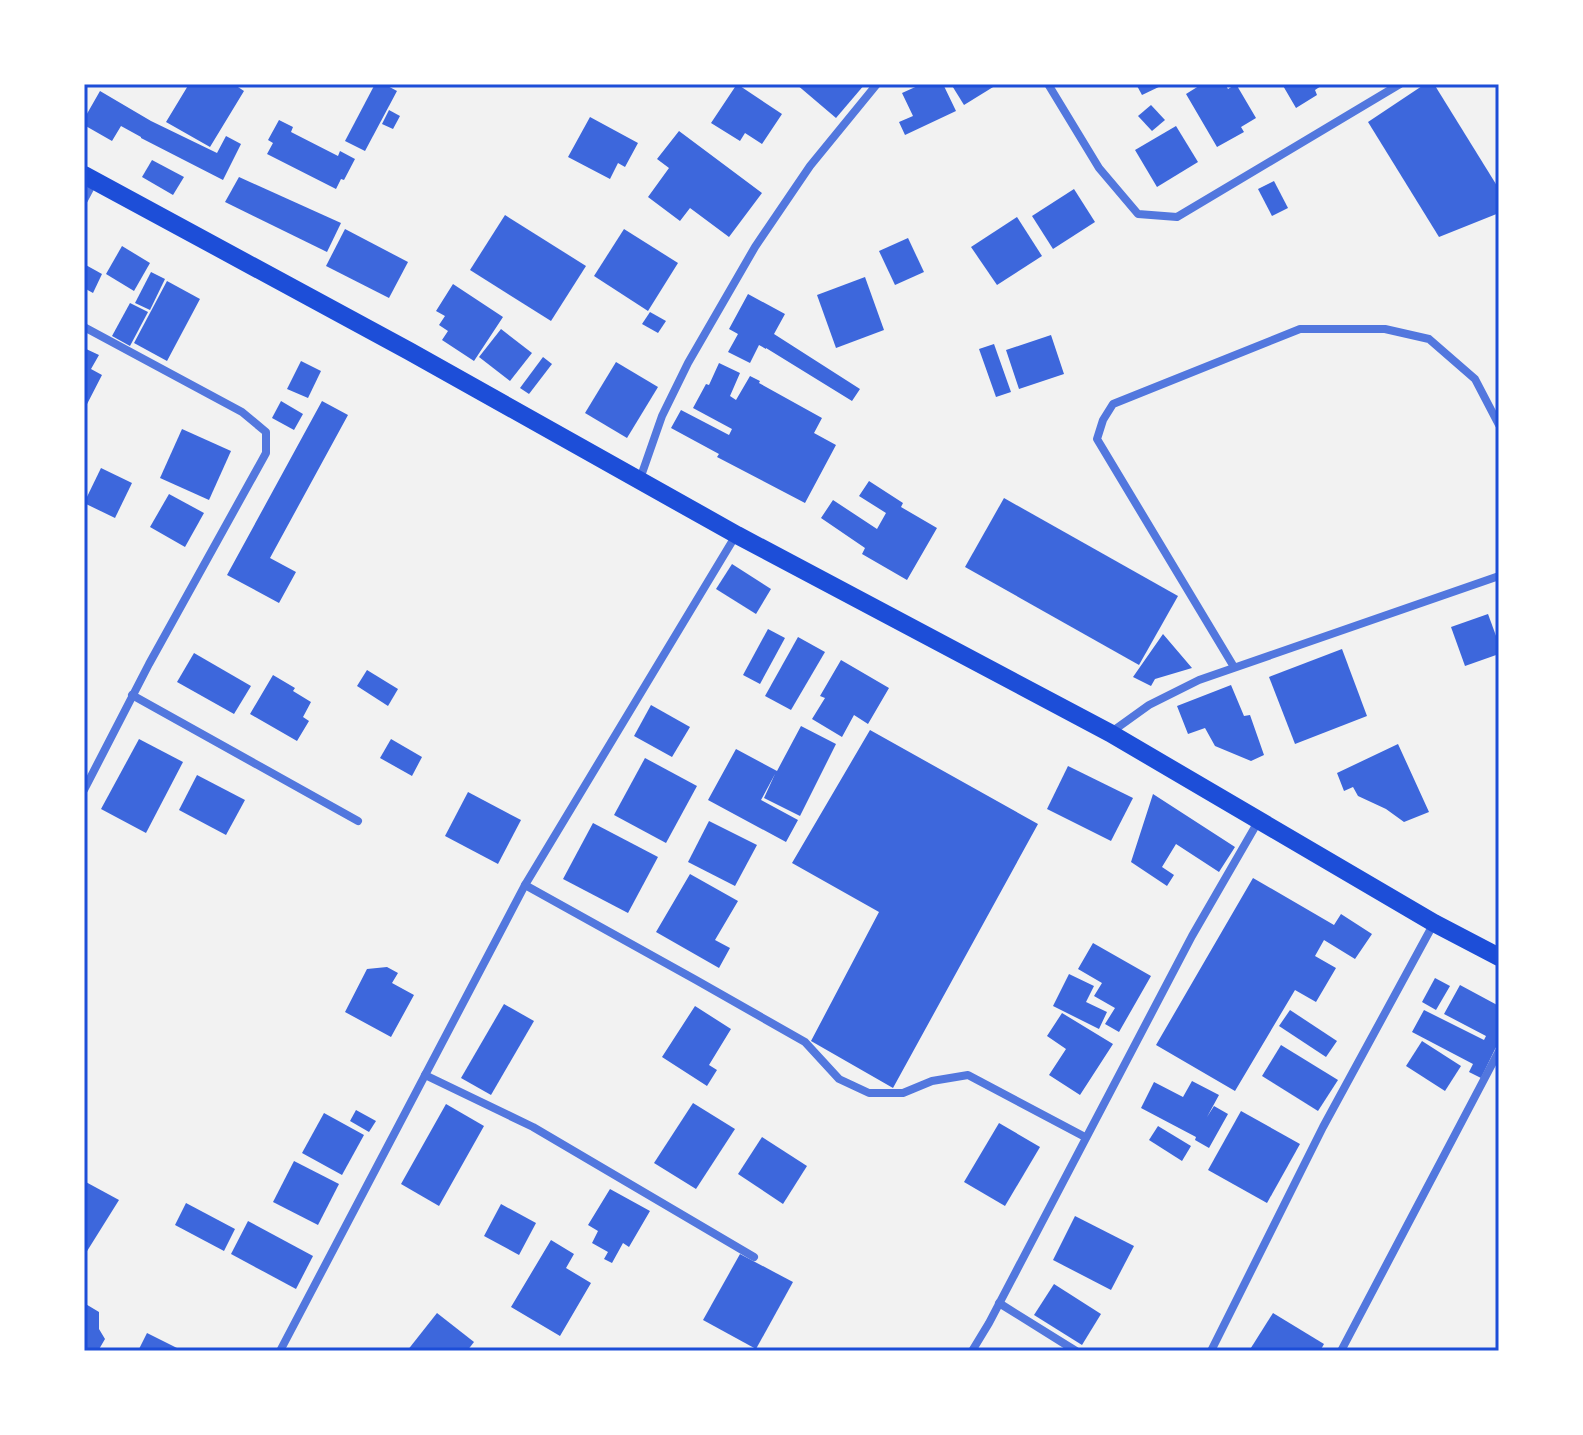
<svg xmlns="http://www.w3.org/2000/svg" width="1583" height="1435" font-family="Mulish,sans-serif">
	<rect width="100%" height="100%" fill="#f2f2f2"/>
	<g fill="#3d67dc">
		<path d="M189 84H240L238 87 244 91 210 147 166 122Z"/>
		<path d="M375 84H384L397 91 365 151 345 141Z"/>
		<path d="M737 84 782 114 762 144 745 133 740 141 711 123Z"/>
		<path d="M796 84H865L836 118Z"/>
		<path d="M922 84H943L956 111 905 135 899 122 913 116 902 93Z"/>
		<path d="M951 84H998L964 105Z"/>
		<path d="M1136 84H1165L1142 95Z"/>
		<path d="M1202 84H1225L1228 89 1236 84 1256 118 1241 127 1244 132 1217 147 1186 94Z"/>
		<path d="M1282 84H1324L1315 90 1317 95 1296 108Z"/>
		<path d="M1425 84H1434L1499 189V213L1439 237 1368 122Z"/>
		<path d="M100 91 151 121 217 153 226 136 241 144 223 180 141 138V137L121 126 112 141 84 125V119Z"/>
		<path d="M1151 105 1165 120 1152 131 1138 116Z"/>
		<path d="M389 110 400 116 393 129 382 124Z"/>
		<path d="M590 117 638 143 625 167 618 163 610 179 568 157Z"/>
		<path d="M279 120 293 127 291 132 338 156 340 151 355 159 344 180 341 179 336 189 267 154 273 143 268 140Z"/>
		<path d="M1176 126 1198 162 1157 187 1135 150Z"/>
		<path d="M679 131 762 193 729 237 690 208 680 221 648 197 669 168 657 159Z"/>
		<path d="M152 160 184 177 173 195 142 177Z"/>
		<path d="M239 177 341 223 327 252 225 202Z"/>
		<path d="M1274 181 1288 208 1272 216 1258 189Z"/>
		<path d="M1074 189 1095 222 1053 249 1032 216Z"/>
		<path d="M505 215 586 266 551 321 470 270Z"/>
		<path d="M1017 217 1042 256 997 285 971 247Z"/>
		<path d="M345 229 408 262 389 298 326 266Z"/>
		<path d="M624 229 678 263 648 311 594 276Z"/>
		<path d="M908 238 924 272 895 285 879 251Z"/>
		<path d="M122 246 150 263 134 291 106 274Z"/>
		<path d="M84 264 102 274 93 293 84 288Z"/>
		<path d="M151 272 165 279 150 310 135 303Z"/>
		<path d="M865 277 884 330 836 348 817 295Z"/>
		<path d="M167 281 200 299 167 361 134 343Z"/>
		<path d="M453 284 503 317 474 361 442 340 448 331 439 325 445 316 436 311Z"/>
		<path d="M748 294 785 314 774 334 860 389 852 401 766 348V349L759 345 750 363 728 352 738 334 729 329Z"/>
		<path d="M130 303 148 312 130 346 112 336Z"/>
		<path d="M650 312 666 321 658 333 642 324Z"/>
		<path d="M501 329 532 353 510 381 479 357Z"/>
		<path d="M1051 335 1064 374 1019 389 1006 350Z"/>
		<path d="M994 344 1011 392 996 397 979 349Z"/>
		<path d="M84 348 99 355 91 369 102 375 84 410Z"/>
		<path d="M543 357 552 364 529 394 520 388Z"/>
		<path d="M301 361 321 371 308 398 287 389Z"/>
		<path d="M616 362 658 387 627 438 585 413Z"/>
		<path d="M719 363 740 373 730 396 736 400 750 376 760 381 759 383 822 418 814 433 836 445 805 503 717 457 719 454 671 428 681 410 729 435 732 429 693 408 706 384 709 385Z"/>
		<path d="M281 401 303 414 294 430 272 418Z"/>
		<path d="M322 401 348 415 270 558 296 572 279 603 227 575Z"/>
		<path d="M182 429 231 451 209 500 160 478Z"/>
		<path d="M101 468 132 483 115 518 84 503Z"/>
		<path d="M869 481 903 503 901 507 937 528 907 580 862 554 865 548 821 518 833 500 877 529 886 513 859 496Z"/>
		<path d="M169 494 204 513 185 547 150 527Z"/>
		<path d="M1004 498 1178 596 1139 665 965 567Z"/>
		<path d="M732 564 771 589 756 614 716 589Z"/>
		<path d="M1488 614 1499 644V654L1465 666 1451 627Z"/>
		<path d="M768 629 785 638 760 684 743 675Z"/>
		<path d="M1163 634 1192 668 1155 679 1151 686 1133 677Z"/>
		<path d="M798 637 825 652 791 710 765 696Z"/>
		<path d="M1342 649 1367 716 1295 744 1269 677Z"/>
		<path d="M194 653 251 686 234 714 177 682Z"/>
		<path d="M841 660 889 688 868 724 854 715 842 737 812 719 825 698 820 696Z"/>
		<path d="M367 670 398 689 388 706 357 686Z"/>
		<path d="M273 675 295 688 293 691 311 702 303 717 309 721 297 741 250 714Z"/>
		<path d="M1231 685 1244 716 1250 715 1264 755 1251 761 1215 746 1205 728 1188 734 1177 706Z"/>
		<path d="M651 705 690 727 672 757 634 736Z"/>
		<path d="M801 726 836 744 800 816 764 798 775 774 761 800 798 820 786 842 708 800 736 749 777 771Z"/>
		<path d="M870 730 1038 824 893 1088 811 1041 879 912 792 863Z"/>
		<path d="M139 739 183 762 146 833 101 809Z"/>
		<path d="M391 739 422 757 412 776 380 758Z"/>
		<path d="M1398 744 1429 812 1404 822 1386 809 1358 796 1353 787 1344 791 1337 773Z"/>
		<path d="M645 758 697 786 666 843 614 815Z"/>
		<path d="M1068 766 1133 798 1111 841 1047 809Z"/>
		<path d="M197 775 245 800 226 835 179 810Z"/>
		<path d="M468 792 521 820 498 864 445 836Z"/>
		<path d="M1153 794 1235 847 1219 872 1176 844 1162 867 1174 875 1167 886 1131 862Z"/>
		<path d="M709 821 757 845 735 886 688 862Z"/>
		<path d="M593 823 658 857 628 913 563 879Z"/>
		<path d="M690 874 738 901 715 940 730 948 719 968 656 932Z"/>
		<path d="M1253 878 1334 925 1341 914 1372 934 1355 959 1324 940 1315 956 1336 968 1316 1002 1295 990 1235 1091 1156 1045Z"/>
		<path d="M1093 943 1151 976 1119 1032 1105 1024 1115 1008 1094 996 1102 983 1078 969Z"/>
		<path d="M387 967 398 973 392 983 414 995 391 1037 345 1012 367 969Z"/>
		<path d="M1069 974 1094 986 1086 1002 1107 1012 1099 1029 1053 1006Z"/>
		<path d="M1435 978 1450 986 1436 1010 1422 1002Z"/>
		<path d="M1460 985 1499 1006V1041L1481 1078 1469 1072 1473 1064 1412 1032 1424 1010 1484 1040 1486 1036 1444 1014Z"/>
		<path d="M504 1004 534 1021 491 1095 461 1078Z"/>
		<path d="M695 1006 731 1029 709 1065 717 1070 707 1086 662 1057Z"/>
		<path d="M1290 1010 1337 1041 1326 1057 1279 1026Z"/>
		<path d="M1062 1013 1113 1044 1080 1095 1049 1075 1066 1049 1047 1036Z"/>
		<path d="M1422 1041 1461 1066 1445 1091 1406 1066Z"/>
		<path d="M1281 1045 1338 1080 1318 1111 1262 1076Z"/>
		<path d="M1192 1081 1219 1095 1207 1117 1214 1106 1228 1114 1209 1148 1195 1140 1196 1137 1141 1108 1154 1082 1183 1097Z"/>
		<path d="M693 1103 735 1129 696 1189 654 1163Z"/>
		<path d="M446 1104 484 1126 439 1206 401 1184Z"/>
		<path d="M356 1110 376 1121 369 1132 350 1121Z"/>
		<path d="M1241 1111 1300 1144 1267 1203 1208 1170Z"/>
		<path d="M324 1113 364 1135 342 1175 302 1153Z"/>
		<path d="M999 1123 1040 1147 1005 1206 964 1182Z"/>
		<path d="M1158 1126 1191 1146 1182 1161 1149 1140Z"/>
		<path d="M762 1137 807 1166 783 1204 738 1174Z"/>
		<path d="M294 1161 339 1184 318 1225 273 1202Z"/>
		<path d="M84 1181 119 1200 84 1256Z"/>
		<path d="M610 1189 650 1211 629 1247 623 1243 612 1263 604 1259 608 1252 592 1243 598 1231 588 1225Z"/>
		<path d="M186 1203 235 1229 224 1251 175 1225Z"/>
		<path d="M501 1204 536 1223 519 1255 484 1236Z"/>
		<path d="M1075 1216 1134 1246 1111 1290 1053 1260Z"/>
		<path d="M248 1221 313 1256 296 1289 231 1254Z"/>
		<path d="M551 1240 574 1254 566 1268 591 1283 560 1336 511 1307Z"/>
		<path d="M740 1254 793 1282 756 1349 703 1320Z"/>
		<path d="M1054 1284 1101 1314 1082 1345 1034 1315Z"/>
		<path d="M84 1303 99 1312V1329L105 1339 98 1351H90L84 1347Z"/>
		<path d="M437 1313 474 1342 467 1351H407Z"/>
		<path d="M1273 1313 1324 1344 1320 1351H1249Z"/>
		<path d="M147 1333 183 1351H138Z"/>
	</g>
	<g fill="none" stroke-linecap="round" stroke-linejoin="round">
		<g stroke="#5277de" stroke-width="8">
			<path d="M1048 84 1099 168 1138 214 1177 217 1400 84"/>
			<path d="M84 200 94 181"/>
			<path d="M84 327 242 412 266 432V453L149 664 84 790"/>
			<path d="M640 479 662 416 688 363 755 247 810 166 877 84"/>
			<path d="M1234 667 1097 439 1103 420 1113 404 1300 329H1385L1429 339 1475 379 1499 425"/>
			<path d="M132 695 358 821"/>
			<path d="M1110 733 1149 705 1199 680 1499 576"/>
			<path d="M525 885 696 980 805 1042 839 1079 869 1093H903L932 1081 968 1075 1085 1137"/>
			<path d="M425 1075 533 1127 754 1257"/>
			<path d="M999 1303 1076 1351"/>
			<path d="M280 1351 525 885 736 535"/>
			<path d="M972 1351 989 1323 1192 936 1259 820"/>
			<path d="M1211 1351 1323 1127 1434 923"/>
			<path d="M1341 1351 1499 1051"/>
		</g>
		<path stroke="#1d4ed8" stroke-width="18" d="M84 175 409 351 737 535 1110 733 1434 923 1499 957"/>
	</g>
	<rect width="1583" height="1435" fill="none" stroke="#ffffff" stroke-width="172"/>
	<rect x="86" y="86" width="1411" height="1263" fill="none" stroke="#1d4ed8" stroke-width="3"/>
</svg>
